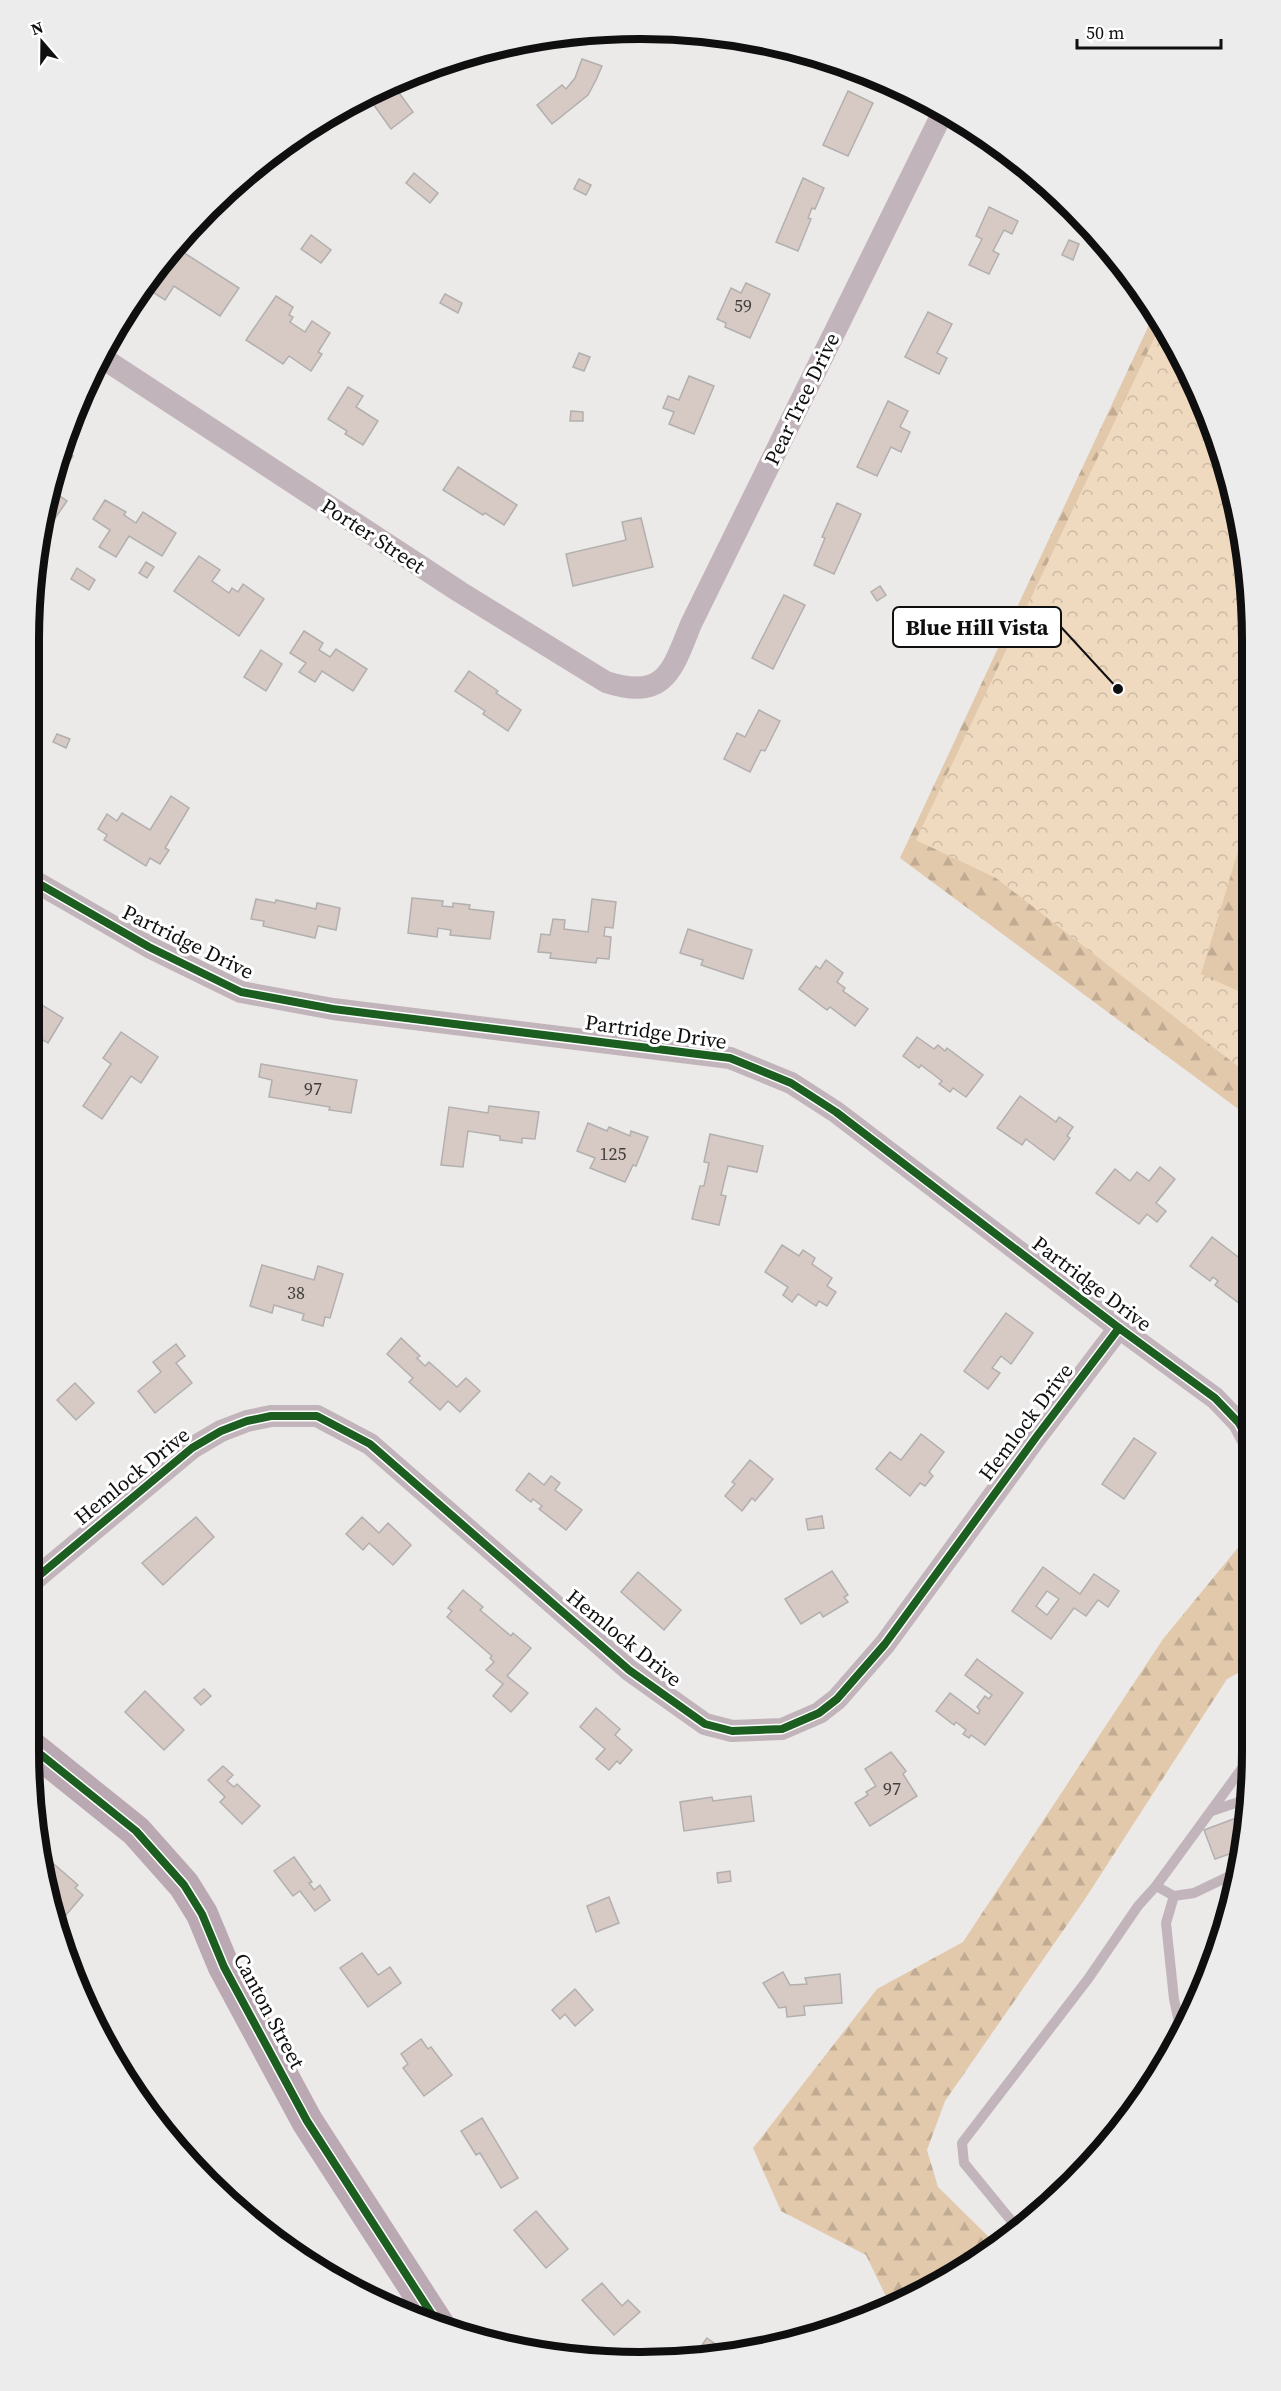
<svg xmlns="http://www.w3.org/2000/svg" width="1281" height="2391" font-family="'Source Serif 4',serif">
	<defs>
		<pattern id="forest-firs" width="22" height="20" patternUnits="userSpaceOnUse" patternTransform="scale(1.5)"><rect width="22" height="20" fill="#e2c9ab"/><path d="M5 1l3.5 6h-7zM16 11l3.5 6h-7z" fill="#c1ab92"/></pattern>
		<pattern id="park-crowns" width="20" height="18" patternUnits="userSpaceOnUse" patternTransform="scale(1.5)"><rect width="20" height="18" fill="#efdac0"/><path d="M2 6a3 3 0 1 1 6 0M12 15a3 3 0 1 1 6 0" fill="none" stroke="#ccbaa4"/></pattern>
	</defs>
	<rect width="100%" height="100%" fill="#ece9e9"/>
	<g fill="url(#forest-firs)">
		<path d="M1155 312 1220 443 1247 561 1249 1117 900 858Z"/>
		<path d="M1250 1533 1251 1666 1227 1679 1085 1899 945 2101 927 2150 938 2187 998 2246 980 2260 891 2307 866 2255 781 2211 753 2148 877 1989 963 1942 1163 1639Z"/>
	</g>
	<path fill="url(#park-crowns)" d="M1161 324 1220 443 1247 561 1248 818 1201 974 1249 996V1075L996 878 916 840Z"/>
	<g fill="#d7c9c4" stroke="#b2b0af" stroke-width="1.5" fill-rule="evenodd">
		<path d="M582 59 602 66 596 80 588 95 552 124 537 105 562 85 566 89 575 78Z"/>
		<path d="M392 83 413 112 391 129 366 94Z"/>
		<path d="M848 91 873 103 848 156 823 145Z"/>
		<path d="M1024 166 1044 181 1043 185 1020 173Z"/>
		<path d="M414 173 438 193 430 203 406 183Z"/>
		<path d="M803 178 824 188 815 209 812 208 808 218 811 219 798 251 776 242Z"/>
		<path d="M579 179 591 185 586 195 574 189Z"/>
		<path d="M989 207 1018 221 1012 234 1004 230 993 251 999 254 989 274 969 265 982 239 976 236Z"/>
		<path d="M311 235 331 250 321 263 301 249Z"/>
		<path d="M1069 240 1079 244 1073 260 1062 255Z"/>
		<path d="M175 247 239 288 220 316 174 286 165 300 148 289Z"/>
		<path d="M746 283 770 294 750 338 725 327 726 323 717 319 731 288 741 293Z"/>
		<path d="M445 294 462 303 458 313 440 303Z"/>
		<path d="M276 296 293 307 289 315 293 317 290 322 305 332 312 321 330 333 318 352 322 354 311 371 289 356 283 364 246 340Z"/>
		<path d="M928 312 952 324 937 353 947 358 939 374 905 357Z"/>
		<path d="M579 353 590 357 584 371 573 367Z"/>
		<path d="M689 376 714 386 694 434 669 424 674 412 663 408 668 396 679 400Z"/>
		<path d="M348 387 363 396 356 407 378 421 363 445 345 434 347 431 328 419Z"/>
		<path d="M888 401 908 411 900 427 910 432 901 452 891 447 877 476 857 467Z"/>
		<path d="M571 411 583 412V421H570Z"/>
		<path d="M63 449 73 456 58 478 53 475 50 480Z"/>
		<path d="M458 467 517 505 504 525 485 513 483 515 443 490Z"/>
		<path d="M48 488 67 501 51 524 43 519Z"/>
		<path d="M105 500 126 512 124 515 136 523 143 512 176 533 162 556 129 536 116 557 99 547 110 530 93 519Z"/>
		<path d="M837 503 861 514 834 574 814 565 825 538 822 537Z"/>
		<path d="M641 518 653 567 573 586 566 554 626 540 622 522Z"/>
		<path d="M199 556 220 570 212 581 229 593 232 588 238 592 243 584 264 599 239 636 174 591Z"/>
		<path d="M146 562 154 567 147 578 139 573Z"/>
		<path d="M77 568 95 580 89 590 71 579Z"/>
		<path d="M880 586 886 595 877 601 871 592Z"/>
		<path d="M784 595 805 605 773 669 752 658Z"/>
		<path d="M304 631 323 643 319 650 330 657 336 649 367 669 353 691 322 671 315 682 299 672 306 663 290 653Z"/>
		<path d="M261 650 282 664 266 691 244 677Z"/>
		<path d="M469 671 498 691 496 693 521 710 508 731 483 714 485 711 455 691Z"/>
		<path d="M759 710 780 721 765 751 761 750 750 772 724 759 737 733 745 737Z"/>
		<path d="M57 734 70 739 66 748 53 742Z"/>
		<path d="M171 796 189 808 165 848 169 850 160 864 150 858 146 866 104 840 107 835 98 829 107 814 117 821 122 813 150 830Z"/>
		<path d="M412 898 443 901 442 906 453 907V903L470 905 469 909 494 912 490 939 450 935 451 930 438 928 437 937 408 933Z"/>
		<path d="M256 899 275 903 276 900 316 909 317 903 340 908 336 930 318 926 315 938 263 926 264 921 251 919Z"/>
		<path d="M592 899 616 902 613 928 605 927 604 936 611 937 609 959 597 958 596 963 550 958 551 953 538 952 541 934 550 935 553 919 565 920 564 929 588 932Z"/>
		<path d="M688 929 752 950 743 979 701 965 703 960 680 953Z"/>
		<path d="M826 960 843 973 837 982 845 988 843 991 868 1009 855 1026 830 1007 827 1010 799 989 816 966 820 969Z"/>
		<path d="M29 997 63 1018 48 1043 29 1032Z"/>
		<path d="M121 1032 158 1057 141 1083 131 1076 102 1119 83 1106 111 1064 103 1058Z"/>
		<path d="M917 1037 934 1049 938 1045 945 1051 947 1048 983 1075 966 1097 953 1088 950 1092 939 1084 942 1081 921 1065 919 1068 903 1056Z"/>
		<path d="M261 1064 357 1080 351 1113 329 1110 330 1107 269 1097 272 1080 259 1077Z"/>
		<path d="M1020 1096 1056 1122 1059 1117 1073 1127 1067 1136 1070 1138 1054 1160 1026 1139 1022 1145 997 1128Z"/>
		<path d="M489 1106 539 1112 535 1139 522 1138V1143L500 1140V1136L468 1131 463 1167 441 1165 449 1107 488 1113Z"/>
		<path d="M588 1123 607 1131 609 1127 630 1136 631 1131 648 1137 636 1166 633 1165 625 1182 590 1168 595 1158 577 1151Z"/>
		<path d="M710 1134 763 1146 757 1172 728 1166 721 1195 726 1196 719 1225 692 1219 700 1186H704L709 1163 704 1162Z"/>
		<path d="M1160 1167 1175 1179 1156 1203 1166 1211 1157 1222 1147 1214 1139 1224 1096 1193 1115 1169 1130 1181 1137 1172 1149 1181Z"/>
		<path d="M1212 1237 1250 1266V1300L1244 1307 1215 1285 1218 1281 1213 1277 1210 1281 1190 1266Z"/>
		<path d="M782 1245 799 1256 803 1250 815 1258 812 1264 832 1278 827 1286 836 1292 827 1306 819 1301 816 1306 798 1294 792 1302 783 1295 788 1287 765 1272Z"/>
		<path d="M262 1265 314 1280 318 1266 343 1274 330 1318 325 1317 323 1326 302 1320 304 1314 274 1305 272 1313 250 1306Z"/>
		<path d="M1006 1313 1033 1333 1011 1364 1001 1356 992 1368 1000 1373 988 1389 964 1371Z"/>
		<path d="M401 1338 420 1356 417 1358 425 1366 429 1362 457 1387 466 1378 480 1391 460 1412 448 1401 440 1410 409 1382 413 1378 387 1354Z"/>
		<path d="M176 1344 185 1356 176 1363 192 1383 155 1413 138 1391 161 1372 153 1362Z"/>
		<path d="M75 1383 94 1403 76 1420 57 1400Z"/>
		<path d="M921 1434 944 1452 929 1472 933 1476 925 1486 920 1483 910 1496 876 1469 890 1452 901 1460Z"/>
		<path d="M1134 1438 1156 1453 1124 1499 1102 1484Z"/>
		<path d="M750 1460 773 1479 755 1501 752 1498 742 1511 725 1496 735 1484 732 1482Z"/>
		<path d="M529 1473 544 1485 551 1476 560 1483 555 1490 582 1510 566 1530 539 1509 542 1506 533 1499 531 1502 516 1490Z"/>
		<path d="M822 1516 824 1528 808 1530 806 1519Z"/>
		<path d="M196 1517 214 1537 163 1585 142 1563Z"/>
		<path d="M362 1517 379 1533 388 1523 411 1545 393 1565 369 1543 363 1550 346 1534Z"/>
		<path d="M1043 1567 1080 1594 1094 1574 1119 1591 1108 1607 1098 1600 1086 1616 1074 1608 1051 1639 1012 1611ZM1047 1591 1059 1599 1047 1615 1036 1606Z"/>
		<path d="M832 1571 848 1595 844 1597 848 1602 823 1617 820 1612 801 1624 785 1599Z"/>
		<path d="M638 1572 681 1610 664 1630 621 1592Z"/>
		<path d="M463 1590 483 1607 480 1610 511 1636 513 1633 531 1648 507 1676 528 1693 511 1712 493 1696 503 1684 486 1670 494 1662 490 1658 492 1656 447 1617 452 1611 448 1608Z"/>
		<path d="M977 1659 1023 1693 985 1745 971 1735 969 1738 963 1734 966 1730 956 1722 954 1725 936 1711 950 1693 978 1714 980 1710 977 1707 985 1696 989 1699 992 1695 965 1675Z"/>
		<path d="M204 1689 211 1696 201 1705 194 1698Z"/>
		<path d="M145 1691 184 1730 164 1750 125 1712Z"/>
		<path d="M596 1708 620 1729 615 1735 632 1750 620 1764 617 1761 609 1770 596 1759 605 1749 580 1727Z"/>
		<path d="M891 1752 906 1771 903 1774 917 1796 870 1826 855 1803 868 1795 866 1792 876 1786 865 1769Z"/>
		<path d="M223 1766 233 1775 227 1781 234 1787 237 1784 260 1806 242 1824 220 1802 225 1797 208 1780Z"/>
		<path d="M751 1796 754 1821 684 1831 680 1802 712 1797 713 1801Z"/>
		<path d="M1247 1814 1241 1850 1215 1859 1204 1830Z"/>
		<path d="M294 1857 312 1882 309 1883 314 1890 320 1885 330 1900 315 1911 300 1891 293 1896 274 1871Z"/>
		<path d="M48 1859 78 1885 75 1888 83 1895 60 1922 52 1915 51 1909 59 1899 45 1886 40 1870Z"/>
		<path d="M730 1871 731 1881 718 1883 717 1873Z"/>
		<path d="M609 1897 619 1923 596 1932 587 1906Z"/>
		<path d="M362 1953 378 1975 390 1967 401 1983 368 2007 340 1968Z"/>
		<path d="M783 1972 790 1985 807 1984 805 1978 840 1974 842 2003 804 2006 805 2015 787 2017 786 2007 779 2008 763 1983Z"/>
		<path d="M575 1989 593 2010 575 2026 565 2014 560 2019 552 2010Z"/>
		<path d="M421 2039 428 2049 431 2047 452 2075 424 2096 403 2068 408 2064 401 2054Z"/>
		<path d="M482 2118 518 2178 501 2188 480 2153 476 2155 461 2131Z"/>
		<path d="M536 2211 568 2249 546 2268 514 2230Z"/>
		<path d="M602 2283 622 2306 628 2300 640 2312 614 2335 582 2300Z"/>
		<path d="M707 2338 728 2353 692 2359Z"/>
	</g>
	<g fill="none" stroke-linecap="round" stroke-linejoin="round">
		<g stroke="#c2b4bb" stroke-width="10">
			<path d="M1212 1811 1250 1798"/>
			<path d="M1174 1896 1156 1886 1251 1756"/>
			<path d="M1181 2032 1174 1999 1166 1923 1174 1896 1194 1893 1238 1872"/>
			<path d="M1019 2230 964 2163 962 2143 1088 1979 1138 1906 1156 1886"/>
		</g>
		<g stroke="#c2b4bb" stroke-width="22">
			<path d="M101 357 460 592 606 682C665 701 672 671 691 624L944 110"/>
			<path d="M29 878 149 947 241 992 333 1009 730 1058 791 1083 836 1112 1119 1328 1215 1398 1239 1423 1250 1444"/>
			<path d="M29 1584 192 1448 221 1431 247 1421 271 1416H317L370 1444 629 1670 705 1724 732 1731 782 1729 819 1713 837 1699 885 1644 1037 1436 1119 1328"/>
		</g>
		<path stroke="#baa9b2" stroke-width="32" d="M29 1745 136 1831 184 1885 202 1914 224 1967 307 2121 440 2327"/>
		<defs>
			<g id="cycleway">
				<path d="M29 878 149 947 241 992 333 1009 730 1058 791 1083 836 1112 1119 1328 1215 1398 1239 1423 1250 1444"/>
				<path d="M29 1584 192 1448 221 1431 247 1421 271 1416H317L370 1444 629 1670 705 1724 732 1731 782 1729 819 1713 837 1699 885 1644 1037 1436 1119 1328"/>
				<path d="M29 1745 136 1831 184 1885 202 1914 224 1967 307 2121 440 2327"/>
			</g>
		</defs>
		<use href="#cycleway" stroke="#fff" stroke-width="11"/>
		<use href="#cycleway" stroke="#1b5e20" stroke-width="8"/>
	</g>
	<g text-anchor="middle" stroke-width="6" stroke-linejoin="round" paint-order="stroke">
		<g font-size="18" fill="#423e3c">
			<text x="743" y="312">59</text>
			<text x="313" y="1095">97</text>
			<text x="613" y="1160">125</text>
			<text x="296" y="1299">38</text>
			<text x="892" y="1795">97</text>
		</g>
		<g font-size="21" fill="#100f0f" stroke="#fff">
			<text transform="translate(802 399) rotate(-64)" y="7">Pear Tree Drive</text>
			<text transform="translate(373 536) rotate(33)" y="7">Porter Street</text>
			<text transform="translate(188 942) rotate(26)" y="7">Partridge Drive</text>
			<text transform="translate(656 1032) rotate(8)" y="7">Partridge Drive</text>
			<text transform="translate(1092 1284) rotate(37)" y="7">Partridge Drive</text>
			<text transform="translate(1026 1422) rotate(-53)" y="7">Hemlock Drive</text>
			<text transform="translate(132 1476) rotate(-39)" y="7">Hemlock Drive</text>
			<text transform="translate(624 1638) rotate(39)" y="7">Hemlock Drive</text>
			<text transform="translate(269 2011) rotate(62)" y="7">Canton Street</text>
		</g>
	</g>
	<path d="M0 0H1281V2391H0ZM640 39H641A601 601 0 0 1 1242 640V1751A601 601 0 0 1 641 2352H640A601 601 0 0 1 39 1751V640A601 601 0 0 1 640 39Z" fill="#ececec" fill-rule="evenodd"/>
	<path fill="none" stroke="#100f0f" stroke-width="8" d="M640 39H641A601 601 0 0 1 1242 640V1751A601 601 0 0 1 641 2352H640A601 601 0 0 1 39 1751V640A601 601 0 0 1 640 39Z"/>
	<path fill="none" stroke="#100f0f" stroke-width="2" d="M1118 689L1061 627"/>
	<circle fill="#100f0f" stroke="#fff" stroke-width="2" cx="1118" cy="689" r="6"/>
	<rect fill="#fff" stroke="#100f0f" stroke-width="2" x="893" y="607" width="168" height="40" rx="6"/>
	<g font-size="22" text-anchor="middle" font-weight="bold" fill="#100f0f">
		<text x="977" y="635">Blue Hill Vista</text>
	</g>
	<g transform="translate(42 42) rotate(340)" stroke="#ffffff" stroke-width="4.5" paint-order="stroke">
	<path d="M0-4.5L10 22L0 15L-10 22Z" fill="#100f0f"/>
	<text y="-9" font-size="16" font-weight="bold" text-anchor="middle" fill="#100f0f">N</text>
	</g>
	<path d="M1077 39v9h144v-9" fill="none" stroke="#100f0f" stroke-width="3"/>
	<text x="1086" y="39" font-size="18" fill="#100f0f" stroke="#ffffff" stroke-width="4.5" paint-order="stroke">50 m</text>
</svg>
